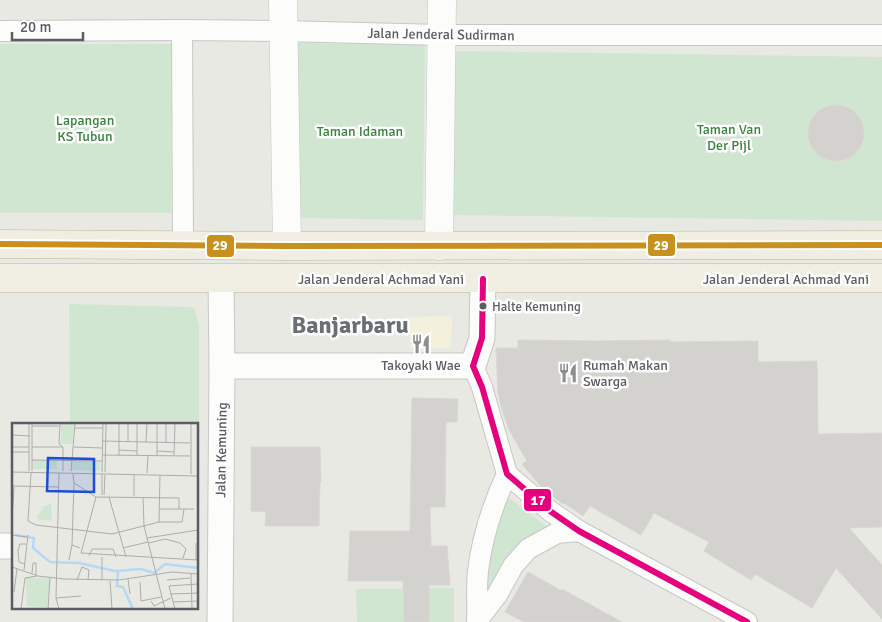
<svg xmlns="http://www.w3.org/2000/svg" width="882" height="622" font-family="Signika,sans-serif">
	<rect width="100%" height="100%" fill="#e9e9e4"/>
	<path fill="#f3f0dc" d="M452 316 451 348H410L409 317Z"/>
	<g fill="#d1e6d0">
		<path d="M298 43 425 45 423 220 296 218Z"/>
		<rect x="0" y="44" width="171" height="169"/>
		<path d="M452 51 882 57V221L450 215Z"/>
		<path d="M69 304 191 307 195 310 199 325V440H198V424H70Z"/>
		<path d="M509 498 549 528 490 592 486 591 490 547 507 499Z"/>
		<path d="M454 588V622H357L356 589Z"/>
	</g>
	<g fill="#d3d2cf" stroke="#d8d7d3">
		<circle cx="836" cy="133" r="28"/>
		<path d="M518 340 596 341 670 340V342L758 341V362L817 361 818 434 882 433V527L849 528 882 565V619L836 568 812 608 755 574 751 580 704 551 709 542 654 513 641 535 590 506 583 516 564 503 563 504 542 488 522 464 527 461 509 430 501 406 498 392 496 348H518Z"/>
		<path d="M412 398 458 399 457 422H446L445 507H430L431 546H447L450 585H429V622H404L403 581H348L350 531H410Z"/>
		<path d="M251 447H320L321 482H320L319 526H265L266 512 251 511Z"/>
		<path d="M528 572 562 591V589L622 622H524L505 612Z"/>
	</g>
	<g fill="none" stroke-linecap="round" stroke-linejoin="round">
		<defs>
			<g id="minor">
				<path d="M182 30 183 245"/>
				<path d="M0 31 182 30 283 31 442 35H882"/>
				<path d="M473 366 482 387 507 474 550 511 579 531 747 622"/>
				<path d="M477 621 497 595 513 566 528 549 557 533 579 531"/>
				<path d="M477 622C478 605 476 588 478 571 482 538 493 504 507 474"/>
			</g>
			<g id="tertiary">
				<path d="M222 366H473L482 338 483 279"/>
				<path d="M0 546H14"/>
				<path d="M220 622 222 366 221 279"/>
			</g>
			<g id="secondary">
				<path d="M283 0 287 246"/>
				<path d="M439 246 442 0"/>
			</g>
			<g id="trunk">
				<path d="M0 244 287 246 882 245"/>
				<path d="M0 278H882"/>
			</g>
		</defs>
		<use href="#minor" stroke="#c6c7c6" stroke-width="22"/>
		<use href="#tertiary" stroke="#c6c7c6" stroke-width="27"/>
		<use href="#secondary" stroke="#c5c6c4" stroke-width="29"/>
		<use href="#trunk" stroke="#bfb493" stroke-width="29"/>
		<use href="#minor" stroke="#fcfcfb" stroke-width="20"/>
		<use href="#tertiary" stroke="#fcfcfb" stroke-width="25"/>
		<use href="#secondary" stroke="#fcfcfb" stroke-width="28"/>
		<use href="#trunk" stroke="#f0eee3" stroke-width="28"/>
		<defs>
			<path id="bus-1" d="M0 244 287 246 882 245"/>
			<path id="bus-2" d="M483 279 482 338 473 366 482 387 507 474 550 511 579 531 747 622"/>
		</defs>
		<use href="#bus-1" stroke="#fff" stroke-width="10"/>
		<use href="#bus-2" stroke="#fff" stroke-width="10"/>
		<use href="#bus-1" stroke="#c8901d" stroke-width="6"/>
		<use href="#bus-2" stroke="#e5007d" stroke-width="6"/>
	</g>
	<defs>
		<symbol id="restaurant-bare" viewBox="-9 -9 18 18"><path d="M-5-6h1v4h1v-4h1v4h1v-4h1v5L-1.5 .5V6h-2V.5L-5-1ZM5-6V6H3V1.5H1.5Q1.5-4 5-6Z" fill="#8c8e8f" stroke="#fff" stroke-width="2.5" paint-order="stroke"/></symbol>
	</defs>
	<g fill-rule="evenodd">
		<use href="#restaurant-bare" x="407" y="330" width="28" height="28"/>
		<use href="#restaurant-bare" x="554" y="359" width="28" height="28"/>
	</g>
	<circle fill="#5a5d61" stroke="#fff" stroke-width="2" cx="483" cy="306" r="4.5"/>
	<g text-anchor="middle" stroke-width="5" stroke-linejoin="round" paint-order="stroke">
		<g font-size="13" fill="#5a5d61" stroke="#fff" text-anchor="start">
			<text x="492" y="311">Halte Kemuning</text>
		</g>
		<g font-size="14" fill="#5a5d61" stroke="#fff">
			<text transform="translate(441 34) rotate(1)" y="5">Jalan Jenderal Sudirman</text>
			<text x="381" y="284">Jalan Jenderal Achmad Yani</text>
			<text x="786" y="284">Jalan Jenderal Achmad Yani</text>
			<text transform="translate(221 450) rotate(-89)" y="5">Jalan Kemuning</text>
		</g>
		<g font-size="14" fill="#37833e" stroke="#fff">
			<text x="85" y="125">Lapangan<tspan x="85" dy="16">KS Tubun</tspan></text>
			<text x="729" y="134">Taman Van<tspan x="729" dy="16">Der Pijl</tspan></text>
			<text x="360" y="136">Taman Idaman</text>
		</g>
		<g font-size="14" fill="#5a5d61" stroke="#fff">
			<text x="421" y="370">Takoyaki Wae</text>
			<text x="583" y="370" text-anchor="start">Rumah Makan<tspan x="583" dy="16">Swarga</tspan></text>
		</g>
		<g font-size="24" font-weight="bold" fill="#6b6f73" stroke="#fff">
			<text x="350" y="333">Banjarbaru</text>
		</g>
	</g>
	<g transform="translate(12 423)">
		<rect width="186" height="186" fill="#e9e9e4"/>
		<path d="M49 1H62L60 21H49ZM21 37 45 38V46H21ZM60 38 88 39V48L59 47ZM39 81 40 98 24 96 32 83ZM14 154 38 155 35 184 15 183Z" fill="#d1e6d0"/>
		<path fill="none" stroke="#b7d8f5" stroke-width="2.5" d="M3 112 22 115 21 125 38 139 67 140 103 148 129 146 142 150 153 141 186 145M106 147 105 163 111 164 121 186"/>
		<path fill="none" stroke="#acadac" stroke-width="1" d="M48 1 47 21 51 24M20 3H47M63 5H91M0 12 18 13M90 18 178 20M116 18V1M134 19 135 1M154 19V1M0 24H17M20 24H51M62 24 90 25M107 27 125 28M145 28 162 29M0 29H17M90 32 178 33M107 32V1M125 32V1M145 32V1M162 33 163 1M20 37 90 38M17 48V1M20 48V1M51 48V24M59 48 63 1M0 49 186 53M90 49 91 1M93 49 94 1M19 50 16 98 24 102 100 111 147 99H170L172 86M135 50 136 33M61 51 62 60 84 74M179 51V1M186 54V72M62 60 60 122 68 125M0 63 47 64M90 72V51M92 72 93 52M122 73V52M84 74 69 130 186 137M84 74 167 75V86M97 74 114 134M131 74 132 103 153 186M148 86H182M0 96 2 64M147 99 148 52M0 112 15 114M135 115 186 107M137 120 153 116 168 120 174 126 171 135M184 120V137M111 125 136 119M77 133 80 126H101L104 134M57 137 60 122M13 141 7 139 6 127 8 121H14M0 144 26 153 53 156 107 157 160 149 186 151M12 147 16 112M20 150 21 140H24V152M179 150 180 186M116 156 118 171M65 157 70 144 77 147 76 157M90 157V134M155 157 178 155M98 158 100 186M128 159 129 178 149 174M2 169 5 146M158 171 186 170M44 175 69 173M139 178 142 183 159 175M161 179 186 178M9 186 13 155 25 153M36 186 38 155M47 186 44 175 47 50M59 186H76M163 186 157 163 186 161"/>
		<path fill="#1d4ed8" fill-opacity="0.15" stroke="#1d4ed8" stroke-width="2.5" d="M36 35 82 36V69L35 68Z"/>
		<rect width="186" height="186" fill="none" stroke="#5a5d61" stroke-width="2.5"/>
	</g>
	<g stroke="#fff" stroke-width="2">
		<rect x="647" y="233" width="29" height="24" rx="5" fill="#c8901d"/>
		<rect x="206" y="234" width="29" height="24" rx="5" fill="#c8901d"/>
		<rect x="523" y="488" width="29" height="24" rx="5" fill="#e5007d"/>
	</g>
	<g font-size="14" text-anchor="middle" font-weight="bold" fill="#fff">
		<text x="661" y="250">29</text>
		<text x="220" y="250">29</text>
		<text x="538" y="505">17</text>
	</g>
	<path d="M12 32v8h71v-8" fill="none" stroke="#5a5d61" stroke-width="2.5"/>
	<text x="20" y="32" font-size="15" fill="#5a5d61" stroke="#ffffff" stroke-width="4" paint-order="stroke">20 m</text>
</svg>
